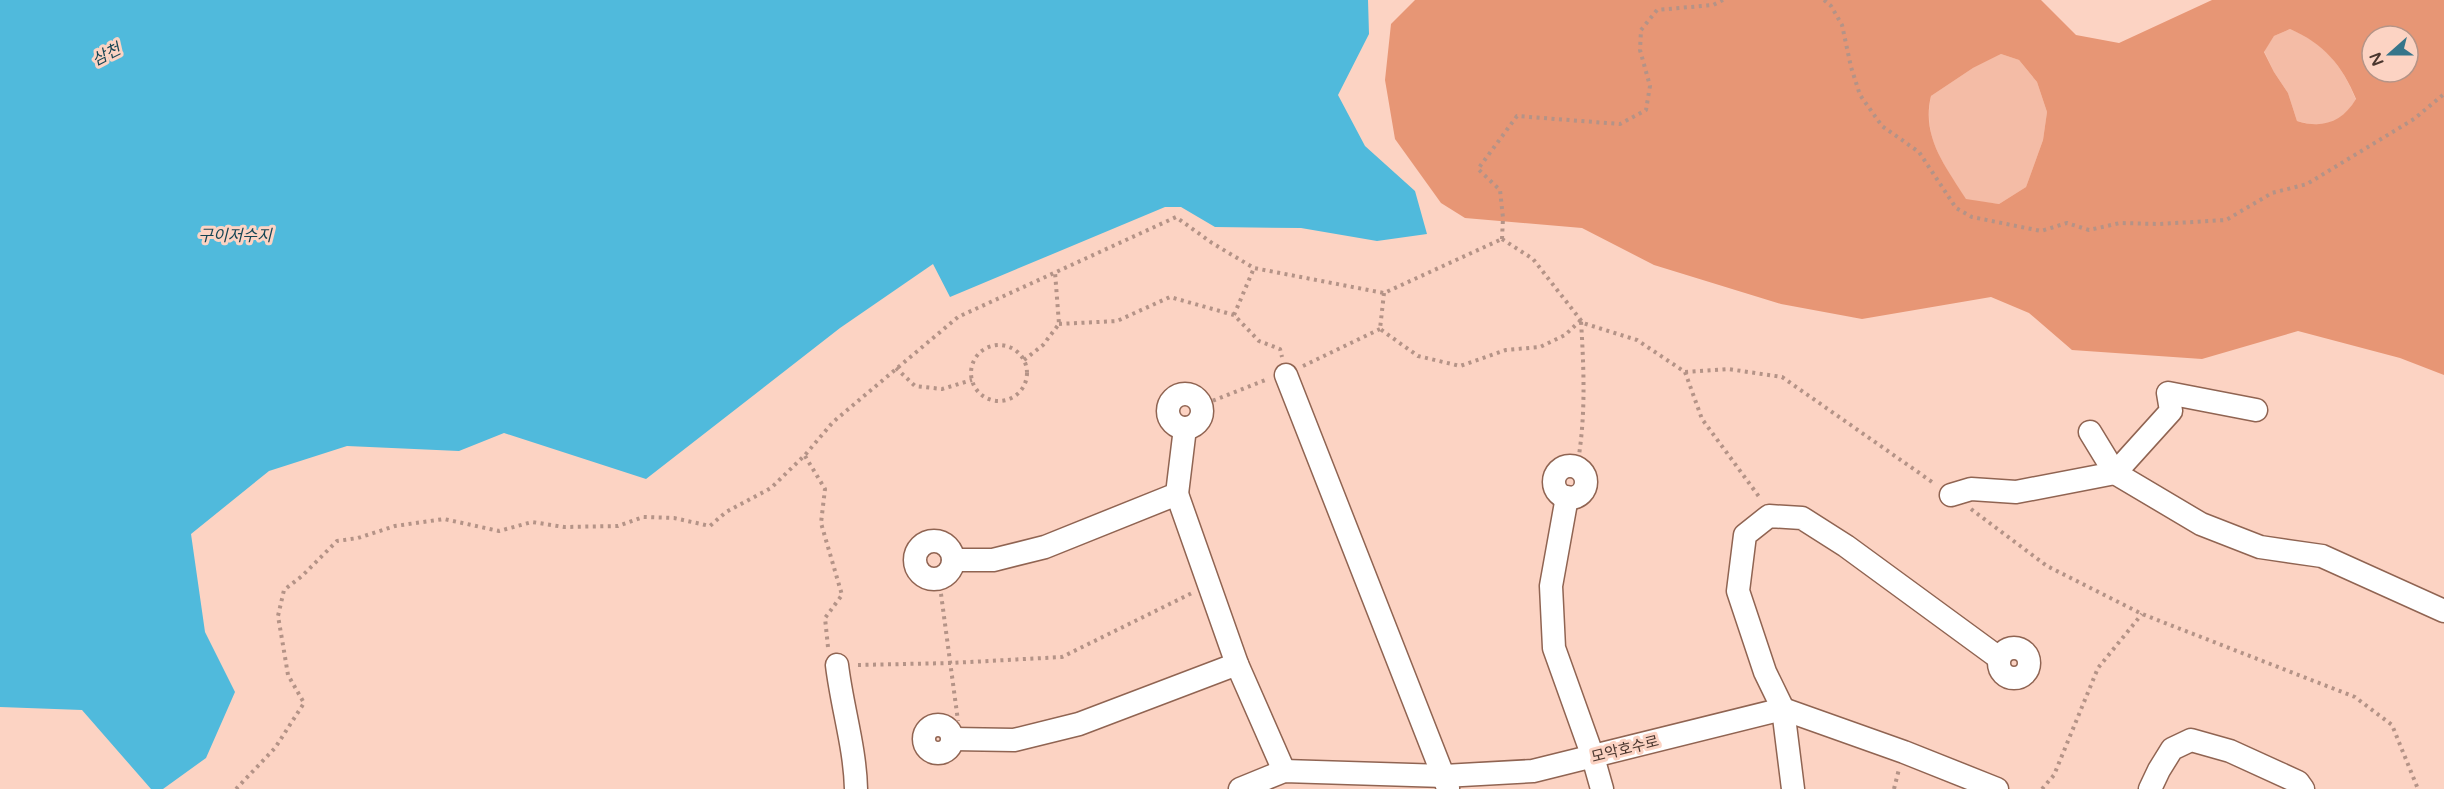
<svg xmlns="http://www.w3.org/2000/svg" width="2444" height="789" font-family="'Varela Round','Noto Sans KR',sans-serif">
	<rect width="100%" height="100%" fill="#fcd3c3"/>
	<g fill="#f4bca6">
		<path d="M2290 29C2325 44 2342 65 2356 100 2340 123 2325 129 2297 121L2288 93 2274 72 2264 51 2274 36Z"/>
		<path d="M2001 54 2019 60 2037 82 2047 112 2043 140 2026 187 1999 204 1966 200C1945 165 1922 139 1931 96L1973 68Z"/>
	</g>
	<path fill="#e79675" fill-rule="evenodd" d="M1415 0H2041L2076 35 2119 43 2212 0H2444V375L2400 358 2298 331 2202 359 2072 350 2029 313 1991 297 1862 319 1781 304 1654 265 1582 228 1465 218 1441 203 1395 139 1385 80 1391 24ZM2290 29C2324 44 2342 65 2356 99 2342 122 2323 129 2297 121L2288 93 2274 72 2264 52 2274 36ZM2372 36H2408V72H2372ZM2001 54 2019 60 2037 82 2047 112 2043 140 2026 187 1999 204 1966 199C1946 167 1921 137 1931 96L1973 68Z"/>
	<path fill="#50badc" d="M0 0H1368L1369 34 1338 95 1365 146 1415 191 1427 234 1377 241 1301 228 1215 227 1181 207H1165L950 297 933 264 840 328 646 479 504 433 459 451 347 446 269 471 191 534 205 632 235 692 206 758 163 789H151L82 710 0 707Z"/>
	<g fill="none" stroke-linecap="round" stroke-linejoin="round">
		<defs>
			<g id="street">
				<path d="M1286 375 1448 788"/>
				<circle cx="1185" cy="411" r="17"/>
				<path d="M2090 432 2115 473 2201 524 2260 547 2322 556 2444 611"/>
				<circle cx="1570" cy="482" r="16"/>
				<path d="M1177 494 1237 664 1284 771"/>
				<path d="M1951 495 1971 489 2016 492 2115 473 2171 411 2168 393 2256 410"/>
				<path d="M1567 497 1551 586 1554 648 1593 757 1602 789"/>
				<circle cx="934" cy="560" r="19"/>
				<path d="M953 560H993L1045 547 1177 494 1185 428"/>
				<circle cx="2014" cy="663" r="15"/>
				<path d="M837 665C842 707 855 747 856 789"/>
				<circle cx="938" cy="739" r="14"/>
				<path d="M953 739 1014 740 1079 724 1237 664"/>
				<path d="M1240 789 1284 771 1444 776 1533 771 1783 709 1904 752 1997 789"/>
				<path d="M1793 789 1783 709 1765 672 1738 591 1745 535 1769 516 1802 518 1846 546 1999 658"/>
				<path d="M2150 789 2159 770 2172 749 2191 740 2230 751 2298 782 2303 789"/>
			</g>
		</defs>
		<use href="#street" stroke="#906452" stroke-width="25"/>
		<g stroke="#b49387" stroke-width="4" stroke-dasharray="3 4.5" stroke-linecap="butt">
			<path d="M1824 0 1831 6 1842 25 1851 67 1860 95 1882 126 1919 152 1956 208 1972 217 2041 231 2067 223 2089 230 2120 223 2159 224 2226 220 2272 193 2307 184 2414 119 2444 94"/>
			<path d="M1502 239 1533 259 1583 323 1637 340 1685 372 1728 369 1782 377 1935 484"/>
			<path d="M1502 239 1503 218 1500 190 1478 169 1517 116 1620 124 1646 110 1650 86 1640 50 1641 30 1657 10 1713 5 1723 0"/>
			<path d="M1384 293 1380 329 1418 356 1460 366 1506 350 1540 347 1565 335 1581 320"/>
			<path d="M1234 315 1254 268"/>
			<path d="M1059 324 1117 321 1170 297 1234 315 1259 341 1280 349 1282 357"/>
			<circle cx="999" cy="373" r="28"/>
			<path d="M1024 360 1043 345 1059 324 1055 272"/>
			<path d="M1303 366 1380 329"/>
			<path d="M896 368 915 386 942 389 972 380"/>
			<path d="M1685 372 1702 419 1760 498"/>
			<path d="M1202 410 1207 403 1268 379"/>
			<path d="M805 456 825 489 821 523 842 595 825 618 828 647"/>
			<path d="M1577 467C1586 418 1584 371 1581 321"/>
			<path d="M1971 509 2047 566 2142 614 2355 697 2392 725 2418 789"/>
			<path d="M939 579 958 721"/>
			<path d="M858 665 951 663 1062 657 1192 593"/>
			<path d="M236 789 275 748 304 703 288 675 284 651 278 616 284 590 302 576 337 541 358 538 395 526 444 519 499 531 532 522 564 527 618 526 643 517 674 518 710 526 726 512 771 488 805 455 833 422 958 317 1176 217 1212 243 1254 268 1384 293 1502 239"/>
			<path d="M1894 789 1899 769"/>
			<path d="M2042 789 2054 775 2098 668 2142 614"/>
		</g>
		<use href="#street" stroke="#fff" stroke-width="22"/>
	</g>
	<g text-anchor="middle" stroke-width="6" stroke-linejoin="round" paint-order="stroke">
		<g font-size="15" fill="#4a362e" stroke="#fcd3c3">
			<text transform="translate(1625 749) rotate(-14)" y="5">모악호수로</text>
		</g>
		<g font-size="16" font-style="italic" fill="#164453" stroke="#fcd3c3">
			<text transform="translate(106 54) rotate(-27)" y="6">삼천</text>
			<text x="235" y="241">구이저수지</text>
		</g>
	</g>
	<g transform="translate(2390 54) rotate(249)"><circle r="28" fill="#fcd3c3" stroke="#b59487" stroke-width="1.5"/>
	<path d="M0-4.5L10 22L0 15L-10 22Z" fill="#36758a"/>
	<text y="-9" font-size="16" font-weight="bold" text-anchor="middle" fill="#4a362e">N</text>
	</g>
</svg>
